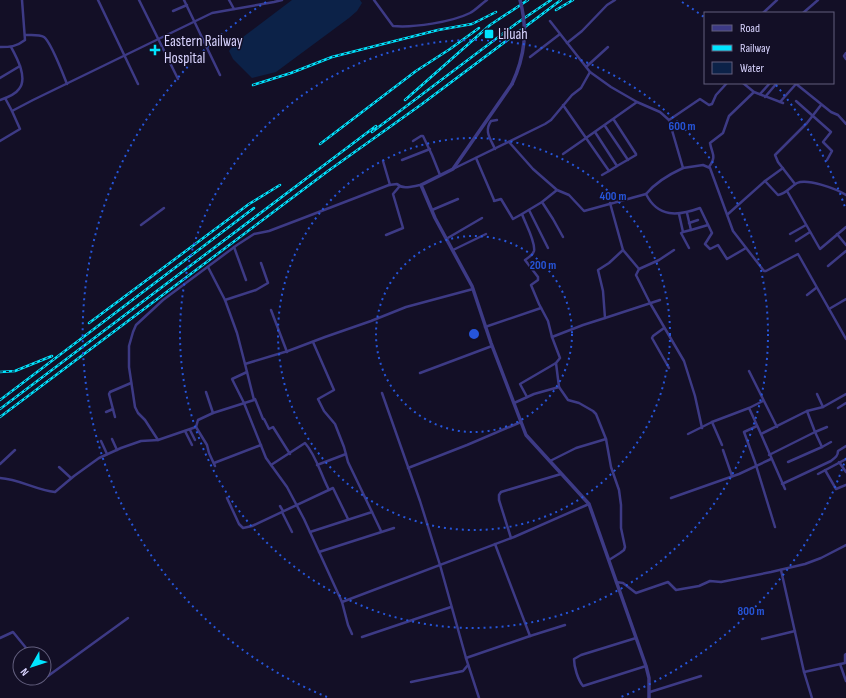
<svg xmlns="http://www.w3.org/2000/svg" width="846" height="698" font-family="'Sofia Sans Condensed',sans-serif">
	<rect width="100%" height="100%" fill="#130f26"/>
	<path fill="#0c2248" d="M292 0H360L362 3 357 11 349 18 276 72 252 78 233 59 229 51 235 43Z"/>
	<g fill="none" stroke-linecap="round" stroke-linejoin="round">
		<g stroke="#3d3a85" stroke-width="2.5">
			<path d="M98 0 138 84"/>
			<path d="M139 0 178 79"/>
			<path d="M184 0 220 75"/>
			<path d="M229 0 234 9"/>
			<path d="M374 0 393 26C413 28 452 22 470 13 476 10 481 4 487 0"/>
			<path d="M173 11 187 5"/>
			<path d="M763 13 777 0"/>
			<path d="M803 13 818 0"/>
			<path d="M550 21 590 72 611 87 637 102 660 112 669 120 683 168 703 165 710 168 733 231 764 271H766L798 254 846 339"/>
			<path d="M25 35C31 35 39 34 44 37 51 42 63 74 67 84"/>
			<path d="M567 43 582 31 607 5 615 0"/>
			<path d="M0 47C10 47 16 47 25 40L22 0"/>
			<path d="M846 53 844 56 846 59"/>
			<path d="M530 57 560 34"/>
			<path d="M586 67 608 47"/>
			<path d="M0 78 20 66"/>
			<path d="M743 83 754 92 783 103"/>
			<path d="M795 83 831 112 838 115 846 124"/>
			<path d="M760 94 770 83"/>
			<path d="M765 97 777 83"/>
			<path d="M5 98 12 111"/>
			<path d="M0 100C6 98 15 95 19 89 28 78 17 58 11 47"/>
			<path d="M796 101 831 132 823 142 832 151 827 160"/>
			<path d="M780 102 796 84"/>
			<path d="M563 105 586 138 637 102"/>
			<path d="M669 120 700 99 709 105 712 104 716 95 727 83"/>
			<path d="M605 126 628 160"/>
			<path d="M595 132 617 166 636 155V154L614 120"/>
			<path d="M0 141 20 129 12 111 33 100 212 13 274 2 282 0"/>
			<path d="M413 141 421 136H423L432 155 440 175"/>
			<path d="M509 142 533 169 557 190 569 195 584 211 646 194"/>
			<path d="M495 149C490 138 484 131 491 121L497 120"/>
			<path d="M563 154 586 138 609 171 602 175"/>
			<path d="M476 158 494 200V201L501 199 513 219 522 214"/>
			<path d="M402 160 430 149"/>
			<path d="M383 161 390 185"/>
			<path d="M709 167C717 156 712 154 710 143L723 133 729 116 754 92"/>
			<path d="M455 168 545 124 551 120 572 95 581 88 590 72"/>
			<path d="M683 168C670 174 655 183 646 194 658 218 678 216 700 208L712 233 705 244 710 249 718 245 727 259 746 248"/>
			<path d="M609 171 617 166"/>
			<path d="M765 181 783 168"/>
			<path d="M795 184 778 162 775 155 807 123 821 105"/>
			<path d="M787 191 820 249 846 227"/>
			<path d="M542 202 553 219 563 237"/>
			<path d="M432 210 458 199"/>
			<path d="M529 210 548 248"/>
			<path d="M687 213 691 230 708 225"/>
			<path d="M679 214 683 232 691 230"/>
			<path d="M728 214 765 181 778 195C786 194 790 187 797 183 807 178 837 189 846 195"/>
			<path d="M689 223 698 220"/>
			<path d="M141 225 164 208"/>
			<path d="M683 232 681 233 689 248"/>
			<path d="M790 234 806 225"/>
			<path d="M837 234 846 245"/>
			<path d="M386 235 403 228 393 194 399 187"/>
			<path d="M446 239 482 218"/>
			<path d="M796 241 810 232"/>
			<path d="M234 247 246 280"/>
			<path d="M453 250 486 234"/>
			<path d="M623 250 639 269"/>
			<path d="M674 250 659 260 639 269 636 275 650 303 684 361 695 396 702 428"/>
			<path d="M828 266 846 251"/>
			<path d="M208 267 225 300 237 333 245 364"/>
			<path d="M807 295 816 288"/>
			<path d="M225 300 256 290 268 283 261 263"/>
			<path d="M829 309 846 299"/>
			<path d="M271 310 287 352"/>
			<path d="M605 318 660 300"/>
			<path d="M485 327 541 308"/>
			<path d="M664 328 653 336 652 338 669 368"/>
			<path d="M552 337 583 325 605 318 603 291 598 270 609 263 623 250 610 203"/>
			<path d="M749 371 777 427"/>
			<path d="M420 373 492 346"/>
			<path d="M559 387 568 400 579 403 593 411 596 414 606 439 611 467 619 490 621 505V528L625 547 624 550 620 553 609 560"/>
			<path d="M206 392 213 413"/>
			<path d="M382 393 420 501 440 565 466 658 530 636 495 544"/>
			<path d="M817 394 823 407"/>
			<path d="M527 397 520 384 556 363"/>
			<path d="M255 399 263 419H264L269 429 273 427 290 454"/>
			<path d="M244 403 266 458 287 487 304 519 342 602 514 537 589 504"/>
			<path d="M244 403 232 379 247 372"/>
			<path d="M514 403 534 394 559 387 556 363 560 358 552 337 548 321 539 304 531 285 538 280V277L525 260C528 258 533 255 534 251 536 242 525 223 522 214L542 202 557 190"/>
			<path d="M749 408 763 401"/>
			<path d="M838 408 846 403"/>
			<path d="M106 412 113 409"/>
			<path d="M115 417 109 394 110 392 131 383"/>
			<path d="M712 422 722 445"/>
			<path d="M757 426 744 432 755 462 775 527"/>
			<path d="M196 427 207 445 209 453 215 466"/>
			<path d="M190 430 195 440"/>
			<path d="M185 431 192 445"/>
			<path d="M688 434 712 422 749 408 761 434"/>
			<path d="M112 439 117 450"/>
			<path d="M158 440 145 420 138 413 135 407 129 367V346L133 332 136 325 163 300 237 245 254 234 269 231 298 220 389 185 397 184C403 190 413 186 421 185"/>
			<path d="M101 441 107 454"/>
			<path d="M822 447 831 442"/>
			<path d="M723 450 732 476"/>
			<path d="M769 455 815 432 807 411"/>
			<path d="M550 461 576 448 606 439"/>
			<path d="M788 462 822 447 815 432 827 427"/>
			<path d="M839 462 846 472"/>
			<path d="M214 463 261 445"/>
			<path d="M0 464 15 450"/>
			<path d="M271 465 305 443C316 455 321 475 329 490"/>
			<path d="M317 465 346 454"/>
			<path d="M59 467 71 478"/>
			<path d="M408 468 467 445 521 422"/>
			<path d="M825 470 836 489 846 485"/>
			<path d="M818 474 846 459"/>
			<path d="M0 478C19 479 36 490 55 492L74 476 99 458 121 448 141 441 158 440 196 427 198 420 213 413 254 400 245 364 288 351 325 337 371 321 406 307 473 289"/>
			<path d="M782 484 831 461C835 458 838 456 838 451L846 446"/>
			<path d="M785 489 761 434 807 411 823 407 846 394"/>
			<path d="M227 498 239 524 243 528 252 526 333 488 348 519"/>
			<path d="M671 498 739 474 771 459"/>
			<path d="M280 506 283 511"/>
			<path d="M282 512 292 532"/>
			<path d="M372 512 381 531"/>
			<path d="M310 532 372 512 348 462 344 447 335 424 324 411 318 399 334 390 313 342"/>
			<path d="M511 538 499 500V495L501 492 561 474"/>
			<path d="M319 552 394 528"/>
			<path d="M781 570 804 672 812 698"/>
			<path d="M616 582 623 583 636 593 668 582 676 590 699 586 710 581 721 582 771 572 805 564 821 558 846 545"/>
			<path d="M342 602 348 625 352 634"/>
			<path d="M530 636 565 625"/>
			<path d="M362 637 451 607"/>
			<path d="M0 638 13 632 31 654"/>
			<path d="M636 638 581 655 574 659C574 667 578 680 583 686L646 666"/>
			<path d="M762 639 795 631"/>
			<path d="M466 658 479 698"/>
			<path d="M840 664 846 681"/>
			<path d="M44 671 48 676 128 618"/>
			<path d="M804 672 845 663V655L846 654"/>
			<path d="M411 682 463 671 468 665"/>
			<path d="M650 692 701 676"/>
		</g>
		<path stroke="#3d3a85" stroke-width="3.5" d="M512 84 453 169 421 185 435 218 472 286 491 343 526 435 589 504 646 666 649 678V698"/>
		<defs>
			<g id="rail">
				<path d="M556 10 573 0"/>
				<path d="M253 85 291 73 332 57 438 30 472 24 496 12"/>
				<path d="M405 100 490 25 528 0"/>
				<path d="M372 132 517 23 551 0"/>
				<path d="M320 144 416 71 450 49 479 28"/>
				<path d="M89 323 249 204 280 185"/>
				<path d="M0 372 15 371 52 356"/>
				<path d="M0 400 254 208"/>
				<path d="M0 409 376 126"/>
				<path d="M0 417 328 171 422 104 561 0"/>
			</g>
		</defs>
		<use href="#rail" stroke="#00e5ff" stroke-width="2.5"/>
		<use href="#rail" stroke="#130f26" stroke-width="1" stroke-dasharray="3" stroke-linecap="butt"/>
		<path stroke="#3d3a85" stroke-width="3.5" d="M512 84C525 56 528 30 520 0"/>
	</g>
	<g fill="none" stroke="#2655da" stroke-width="2" stroke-dasharray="2 4">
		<circle cx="474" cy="334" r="98"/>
		<circle cx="474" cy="334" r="196"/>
		<circle cx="474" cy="334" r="294"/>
		<path d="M846 458A392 392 0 0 1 621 697M327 697A392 392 0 0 1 266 2M682 2A392 392 0 0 1 704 17M776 85A392 392 0 0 1 846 210"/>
	</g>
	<g fill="#00e5ff" stroke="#130f26" stroke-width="1.5">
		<rect x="484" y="29" width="10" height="10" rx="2"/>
		<path d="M153 44h4v4h4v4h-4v4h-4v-4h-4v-4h4z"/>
	</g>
	<g text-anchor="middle" stroke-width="3" stroke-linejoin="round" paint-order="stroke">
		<g font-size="15" fill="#d9d4ff" stroke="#130f26" text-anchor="start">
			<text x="498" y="39">Liluah</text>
			<text x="164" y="46">Eastern Railway<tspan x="164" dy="17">Hospital</tspan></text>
		</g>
	</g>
	<circle cx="474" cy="334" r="6" fill="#2655da" stroke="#130f26" stroke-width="2"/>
	<g font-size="12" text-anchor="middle" font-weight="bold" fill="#2655da" stroke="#130f26" stroke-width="3" stroke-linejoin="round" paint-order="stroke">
		<text x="682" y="130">600 m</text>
		<text x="613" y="200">400 m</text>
		<text x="543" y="269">200 m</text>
		<text x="751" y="615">800 m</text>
	</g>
	<rect x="704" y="12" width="130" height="72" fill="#130f26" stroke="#625e7d"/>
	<rect x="712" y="25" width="20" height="6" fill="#3d3a85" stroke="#625e7d"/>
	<text x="740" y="32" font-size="12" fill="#d9d4ff">Road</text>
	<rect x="712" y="45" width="20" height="6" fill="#00e5ff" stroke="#625e7d"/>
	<text x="740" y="52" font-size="12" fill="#d9d4ff">Railway</text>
	<rect x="712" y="62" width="20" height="12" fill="#0c2248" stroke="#625e7d"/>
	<text x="740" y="72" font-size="12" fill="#d9d4ff">Water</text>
	<g transform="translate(32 666) rotate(231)"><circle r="19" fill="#130f26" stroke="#625e7d"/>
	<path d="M0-3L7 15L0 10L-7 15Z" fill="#00e5ff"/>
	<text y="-6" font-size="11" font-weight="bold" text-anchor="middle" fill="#d9d4ff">N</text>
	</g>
</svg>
